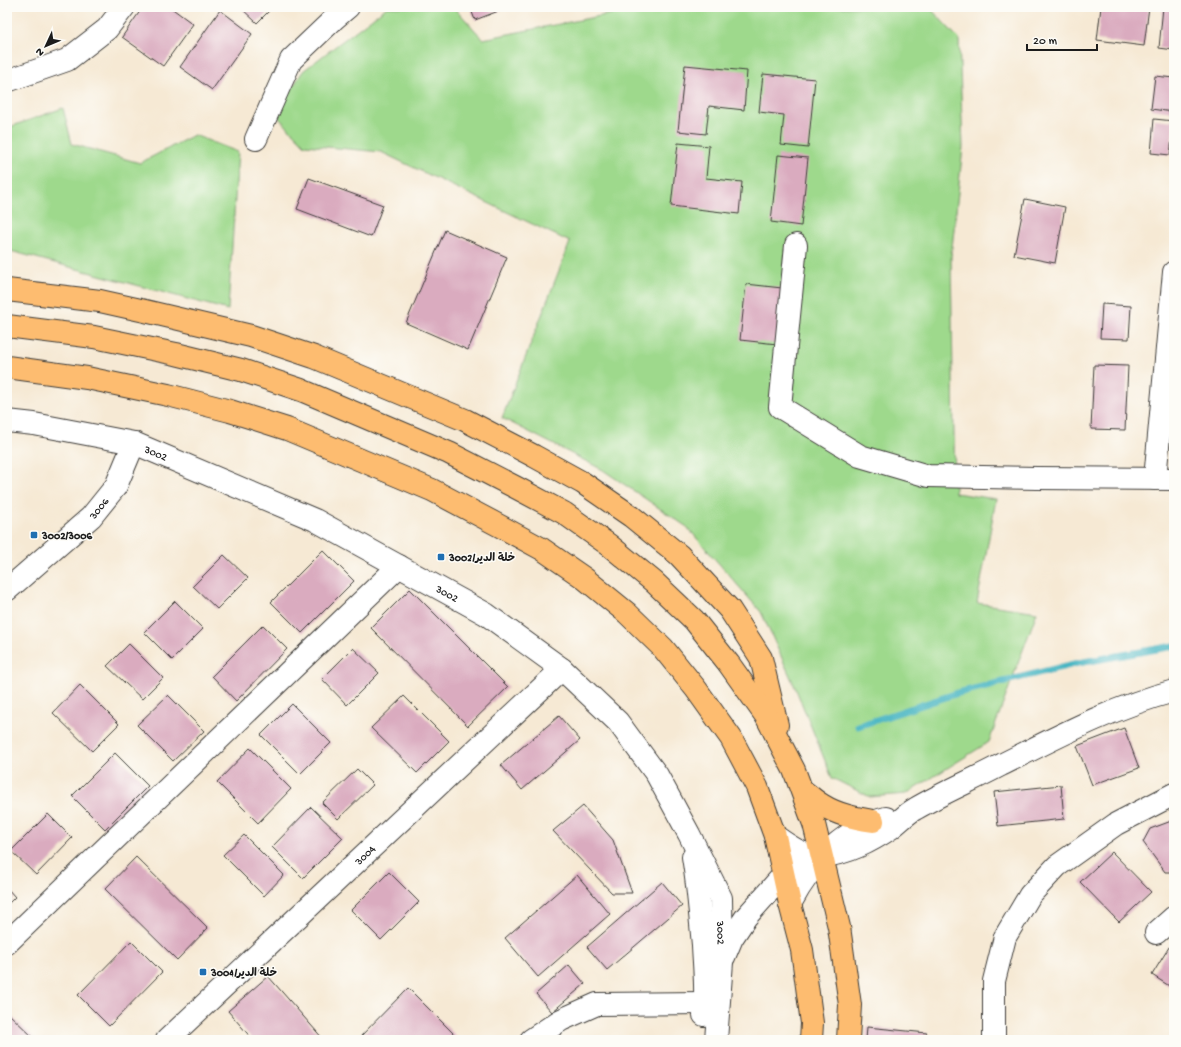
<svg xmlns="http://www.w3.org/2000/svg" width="1181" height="1047" font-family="'Gochi Hand','Playpen Sans Arabic',sans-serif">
	<rect width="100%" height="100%" fill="#fdfcf7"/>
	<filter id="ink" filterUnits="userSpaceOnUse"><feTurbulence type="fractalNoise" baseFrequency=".025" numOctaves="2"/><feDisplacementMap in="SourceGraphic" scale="8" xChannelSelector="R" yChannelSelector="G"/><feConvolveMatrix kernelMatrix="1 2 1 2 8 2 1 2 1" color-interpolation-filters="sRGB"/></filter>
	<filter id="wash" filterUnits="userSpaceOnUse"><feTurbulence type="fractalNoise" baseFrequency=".012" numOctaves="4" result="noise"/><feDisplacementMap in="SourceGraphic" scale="16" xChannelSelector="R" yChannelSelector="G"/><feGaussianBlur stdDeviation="0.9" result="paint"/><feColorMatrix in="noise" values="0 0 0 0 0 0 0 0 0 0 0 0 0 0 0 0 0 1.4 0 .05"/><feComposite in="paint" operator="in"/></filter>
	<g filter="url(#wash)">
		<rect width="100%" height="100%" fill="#f6e9d4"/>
		<g fill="#9ed98c" stroke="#5d7a54">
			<path d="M387 7H454L483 39 646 7H929L959 39 963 147 951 257 955 493 996 499 977 603 1037 612 989 742 906 794 870 797 832 778 795 687 761 612 687 527 603 470 502 418 570 242 381 152 305 145 275 114 303 71Z"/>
			<path d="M63 108 72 144 140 163 194 135 238 152 228 310 7 250V128Z"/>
		</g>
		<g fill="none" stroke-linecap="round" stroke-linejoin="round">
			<path stroke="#47b5c2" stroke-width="7" d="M858 726 958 693 1078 663 1174 646"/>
		</g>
		<g id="blocks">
			<g fill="#daabbf">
				<path d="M143 7H170L193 24 163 66 122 37Z"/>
				<path d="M240 7H273L257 23Z"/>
				<path d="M470 7H509L475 20Z"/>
				<path d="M1101 7H1149L1144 46 1097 40Z"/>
				<path d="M1163 7H1174V50L1159 48Z"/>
				<path d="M220 10 252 34 212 90 180 67Z"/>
				<path d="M685 65 747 71 744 110 709 106 706 134 678 131Z"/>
				<path d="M763 74 815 79 808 148 781 145 784 115 759 112Z"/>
				<path d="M1155 76 1174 78 1173 112 1151 109Z"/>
				<path d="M1154 119 1174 121 1170 155 1151 153Z"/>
				<path d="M678 143 709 146 706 178 742 182 739 214 671 206Z"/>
				<path d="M778 155 808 158 801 226 771 222Z"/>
				<path d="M309 178 383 205 371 237 297 209Z"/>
				<path d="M1025 199 1065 207 1055 263 1014 255Z"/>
				<path d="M445 230 507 257 468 350 406 323Z"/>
				<path d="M746 284 782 288 777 344 740 340Z"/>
				<path d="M1102 304 1131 306 1129 339 1100 338Z"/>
				<path d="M1094 365 1128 366 1125 430 1091 429Z"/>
				<path d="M323 550 354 581 302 633 271 602Z"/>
				<path d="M224 555 248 578 217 609 193 586Z"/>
				<path d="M410 589 508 687 468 726 371 628Z"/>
				<path d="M175 601 203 629 172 660 144 632Z"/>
				<path d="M263 625 287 649 236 701 212 676Z"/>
				<path d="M129 644 163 678 142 699 107 666Z"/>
				<path d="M353 648 379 673 347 705 322 679Z"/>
				<path d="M80 685 119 724 92 751 53 713Z"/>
				<path d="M168 695 204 731 173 761 137 725Z"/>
				<path d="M404 696 449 741 417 773 371 728Z"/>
				<path d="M292 704 331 743 300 774 261 735Z"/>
				<path d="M559 716 580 740 522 790 501 765Z"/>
				<path d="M1124 728 1139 768 1092 785 1077 746Z"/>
				<path d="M250 748 291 789 258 823 217 782Z"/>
				<path d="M115 753 148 786 105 829 72 796Z"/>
				<path d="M357 769 373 785 338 819 322 803Z"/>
				<path d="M1061 785 1064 819 998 826 994 792Z"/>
				<path d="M583 806 613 840 632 893H612L553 831Z"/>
				<path d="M311 807 343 838 303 878 272 847Z"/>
				<path d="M48 814 72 838 36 875 11 851Z"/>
				<path d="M1174 820V872H1165L1143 842 1150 829Z"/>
				<path d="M244 835 284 875 264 896 223 855Z"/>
				<path d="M1112 852 1151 892 1119 922 1080 882Z"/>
				<path d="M136 857 208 928 177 960 105 889Z"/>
				<path d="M389 872 419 902 381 940 351 910Z"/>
				<path d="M577 875 610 914 538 977 505 938Z"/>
				<path d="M662 882 682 906 607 970 587 947Z"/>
				<path d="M7 888 15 897 7 905Z"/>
				<path d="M1174 939V989L1152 975Z"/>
				<path d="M131 941 162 972 109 1026 78 995Z"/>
				<path d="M569 965 585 984 552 1012 536 994Z"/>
				<path d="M268 976 324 1040H253L228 1011Z"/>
				<path d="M408 988 460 1040H357Z"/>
				<path d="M7 1012 36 1040H7Z"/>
				<path d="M867 1027 927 1033 926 1040H866Z"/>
			</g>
		</g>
	</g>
	<g filter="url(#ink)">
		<use href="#blocks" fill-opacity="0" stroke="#3d3b38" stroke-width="1"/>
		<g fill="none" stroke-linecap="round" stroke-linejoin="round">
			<defs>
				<g id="minor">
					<path d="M7 81 67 60 107 29 124 7"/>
					<path d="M256 139 291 60 335 18 348 7"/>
					<path d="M796 245 780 407 860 456 928 476 1037 478 1174 479"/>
					<path id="s1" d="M7 421 34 424 134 443 315 520 486 614 562 669 618 722 657 775 689 834 721 898 722 962 716 1040"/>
					<path d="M1155 479 1174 272"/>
					<path id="s2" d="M7 590 91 517 116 486 134 443"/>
					<path d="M775 836C789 846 805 858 824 856 849 853 870 842 891 828 899 822 906 814 915 809 942 793 973 780 1001 765 1057 737 1113 707 1174 691"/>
					<path d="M693 857C698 886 700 915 703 945 704 968 707 992 704 1015"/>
					<path d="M790 904C811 864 841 830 886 818"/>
					<path d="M1156 933 1174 917"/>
					<path d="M7 943 399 566"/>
					<path d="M724 957 732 938 746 917 795 862"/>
					<path id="s3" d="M167 1040 562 669"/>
					<path d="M531 1040 561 1020 597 1004 706 1003"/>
					<path d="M994 1040V981L1005 937 1030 895 1057 866 1116 824 1174 794"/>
				</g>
				<g id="highway">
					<path d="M7 290 100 301 145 311 251 336 314 357 465 420 534 456 583 483 631 516 679 555 730 610 761 658 777 725"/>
					<path d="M7 326 94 337 176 354 241 370 301 390 449 453 517 488 564 513 609 545 654 582 694 620 729 664 766 716 794 770 814 824 839 927 850 1005 848 1040"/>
					<path d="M7 367 87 378 168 395 230 411 287 429 432 490 498 525 542 549 584 578 627 613 663 648 696 689 731 738 757 787 775 836 790 904 802 950 812 1023 811 1040"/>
					<path d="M802 790C809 795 815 801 822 805 838 815 855 818 873 821"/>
				</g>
			</defs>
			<use href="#minor" stroke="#3d3b38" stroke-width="24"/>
			<use href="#highway" stroke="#3d3b38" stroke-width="24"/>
			<use href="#minor" stroke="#fff" stroke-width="22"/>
			<use href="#highway" stroke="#fdbc6f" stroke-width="22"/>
		</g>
	</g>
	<g fill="#1f6fb2" stroke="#fdfcf7" stroke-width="1.5">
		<rect x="30" y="531" width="8" height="8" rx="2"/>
		<rect x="437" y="553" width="8" height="8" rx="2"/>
		<rect x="199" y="968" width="8" height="8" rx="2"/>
	</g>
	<g text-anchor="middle" stroke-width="3" stroke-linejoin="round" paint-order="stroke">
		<g font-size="11" fill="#1c1c1c" stroke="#fdfcf7">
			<text dy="4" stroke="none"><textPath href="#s1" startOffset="153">3002</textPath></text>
			<text dy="4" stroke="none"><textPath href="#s2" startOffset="123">3006</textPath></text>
			<text dy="4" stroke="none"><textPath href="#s1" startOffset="477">3002</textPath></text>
			<text dy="4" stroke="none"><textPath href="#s3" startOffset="271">3004</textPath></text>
			<text dy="4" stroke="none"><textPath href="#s1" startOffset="931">3002</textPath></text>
		</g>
		<g font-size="11" font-weight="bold" fill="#1c1c1c" stroke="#fdfcf7" text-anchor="start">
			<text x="42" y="539">3002/3006</text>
			<text x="449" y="561">خلة الدير/3002</text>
			<text x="211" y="976">خلة الدير/3004</text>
		</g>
	</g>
	<rect width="1181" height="1047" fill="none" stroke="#fdfcf7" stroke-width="24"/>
	<g transform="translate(46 46) rotate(226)" stroke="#fdfcf7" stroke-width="3" paint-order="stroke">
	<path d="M0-3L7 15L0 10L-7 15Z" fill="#1c1c1c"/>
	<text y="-6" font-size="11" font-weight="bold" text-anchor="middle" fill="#1c1c1c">N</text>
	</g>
	<path d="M1027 44v6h70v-6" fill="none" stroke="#1c1c1c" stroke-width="2"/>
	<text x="1033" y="44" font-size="12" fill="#1c1c1c" stroke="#fdfcf7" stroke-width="3" paint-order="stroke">20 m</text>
</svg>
